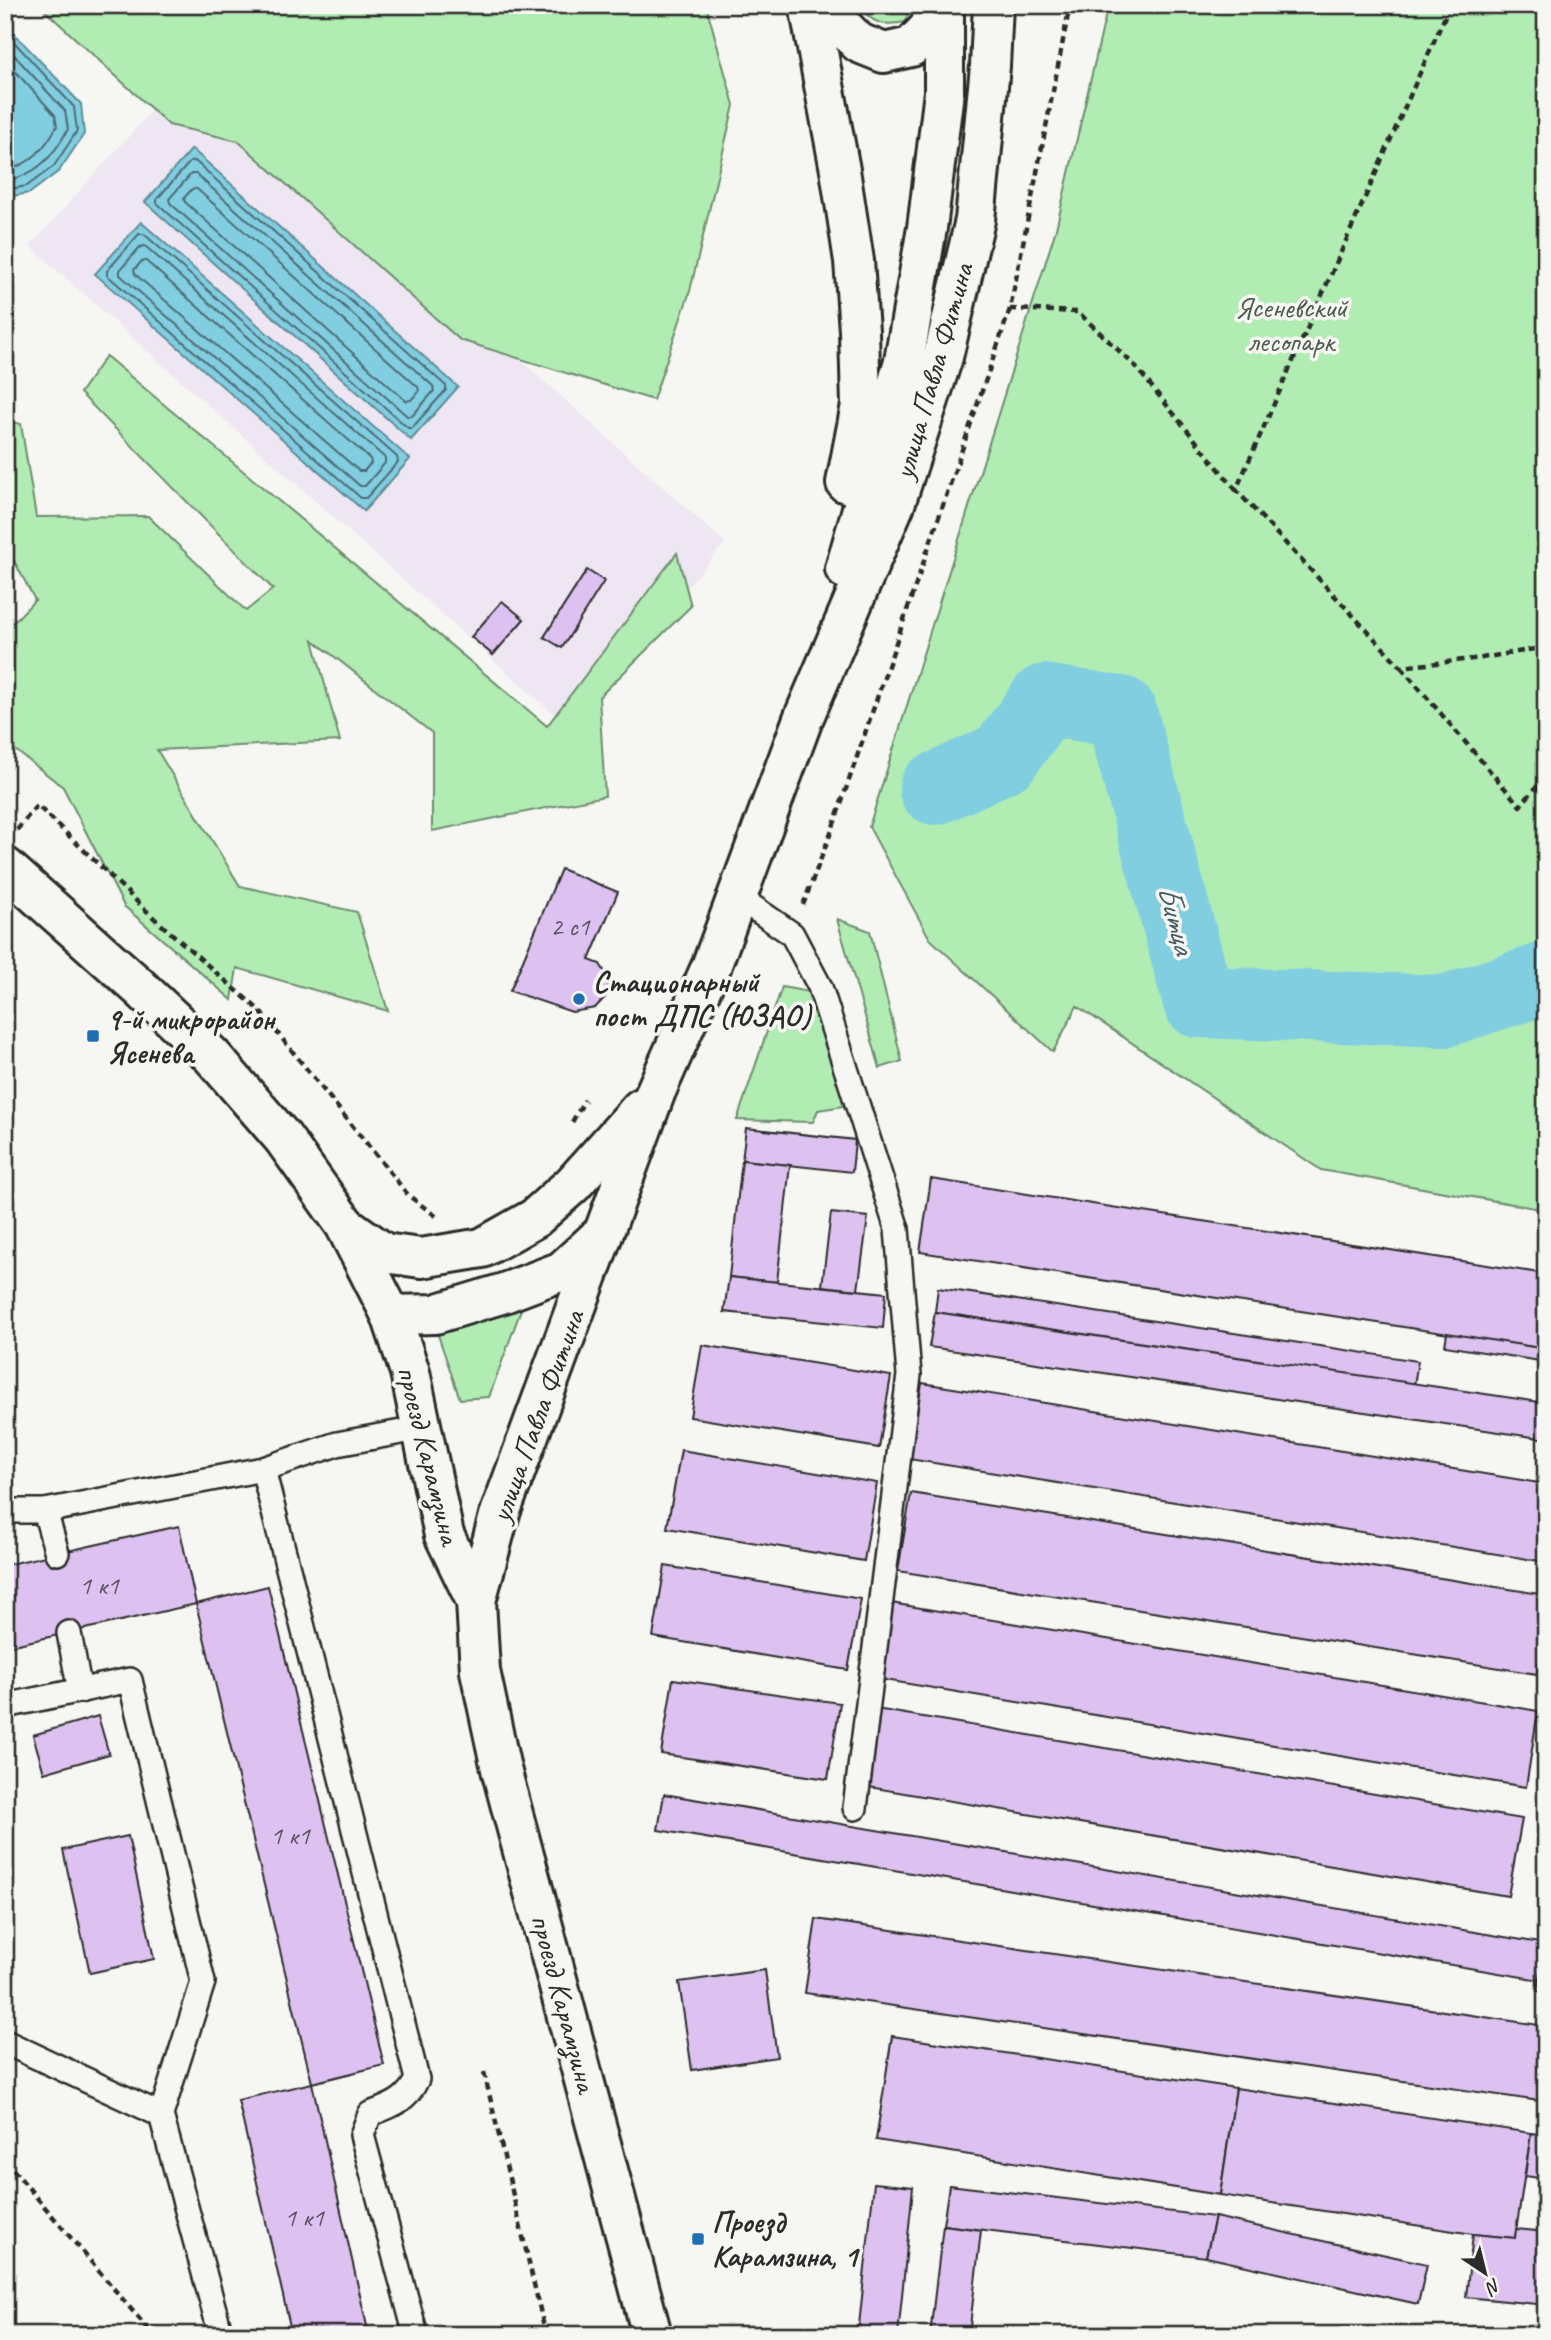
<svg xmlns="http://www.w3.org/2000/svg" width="1551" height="2340" font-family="Caveat,sans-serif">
	<rect width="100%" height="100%" fill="#f6f6f2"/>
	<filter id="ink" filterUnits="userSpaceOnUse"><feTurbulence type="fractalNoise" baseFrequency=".0143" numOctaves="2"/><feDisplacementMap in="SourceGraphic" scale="14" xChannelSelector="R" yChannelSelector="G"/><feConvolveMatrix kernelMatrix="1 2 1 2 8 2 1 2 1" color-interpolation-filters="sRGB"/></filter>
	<g filter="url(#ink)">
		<path fill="#eee6f2" d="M192 66 725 543 567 726 30 246Z"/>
		<g fill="#b1edb3" stroke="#6e8c6f" stroke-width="2">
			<path d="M39 5H706L734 105 690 291 653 400 460 340 238 141 169 125Z"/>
			<path d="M860 5H909L906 22C885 26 871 25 860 5Z"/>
			<path d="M1108 5H1546V1210L1321 1170 1077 1006 1053 1052 930 939 869 827 1056 229Z"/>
			<path d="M106 356 547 726 677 553 691 606 599 697 605 796 432 831V733L313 640 340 741 157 750 240 886 357 912 388 1011 237 968 232 1000 124 906 63 787 5 742V631L35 600 5 544V420L21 424 36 517 148 516 246 611 273 589 80 393Z"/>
			<path d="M837 919 870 931 902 1061 880 1068Z"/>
			<path d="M782 987 815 993 844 1106 818 1110 813 1122 737 1120Z"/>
			<path d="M527 1293 489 1397 460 1399 438 1335 448 1319Z"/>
		</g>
		<g fill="#82cee1" stroke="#5f8d98" stroke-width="2">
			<path d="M5 24 81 104 84 134 59 171 30 193 5 197Z"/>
			<path d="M192 149 458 387 411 440 145 202Z"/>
			<path d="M141 222 410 459 364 511 95 274Z"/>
		</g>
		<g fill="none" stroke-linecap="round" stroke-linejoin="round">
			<g stroke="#4e6c74" stroke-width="2">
				<path d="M5 32 74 107 77 131 54 166 27 186 5 190"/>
				<path d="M5 45 65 111 68 129C53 157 37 175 5 181"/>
				<path d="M5 60 55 115 57 126C45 148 30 166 5 170"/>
				<path d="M195 161 446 386V390L412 428H408L157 203V199L190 162Z"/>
				<path d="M191 174H196L433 386 434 391 412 416H407L170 203 169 199Z"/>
				<path d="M192 189H197L418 387 419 391 411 400 406 401 185 202 184 198Z"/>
				<path d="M139 234H144L397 457 398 462 366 498H361L107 275V271Z"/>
				<path d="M145 246 385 458V463L365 486H360L120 275V270L140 247Z"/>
				<path d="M142 261H146L370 459 371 463 364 471H359L135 274 134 270Z"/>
			</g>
			<path stroke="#82cee1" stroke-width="72" d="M935 789 1004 757 1045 700 1121 712 1199 1002 1445 1011 1546 978"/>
		</g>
		<g fill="#ddc2f1" stroke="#2b2b2b" stroke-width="2">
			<path d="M587 570 604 581 562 648 544 637Z"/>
			<path d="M502 601 524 619 493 655 471 637Z"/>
			<path d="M561 869 618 892 589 960 600 964 609 979 608 994 595 1008 572 1012 510 991Z"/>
			<path d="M746 1128 855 1140 852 1172 742 1160Z"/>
			<path d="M742 1160 790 1165 777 1282 729 1277Z"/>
			<path d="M931 1179 1546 1274V1349L920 1252Z"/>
			<path d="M831 1213 868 1217 858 1290 822 1286Z"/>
			<path d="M729 1277 886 1293 883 1328 724 1312Z"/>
			<path d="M938 1288 1418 1361 1414 1385 935 1312Z"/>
			<path d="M935 1312 1546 1403V1439L929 1347Z"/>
			<path d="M1447 1333 1546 1349V1362L1445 1346Z"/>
			<path d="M702 1345 891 1376 879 1448 690 1417Z"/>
			<path d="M922 1383 1546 1484V1562L909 1459Z"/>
			<path d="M681 1450 877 1483 864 1561 667 1528Z"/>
			<path d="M911 1493 1546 1595V1622L1537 1674 898 1571Z"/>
			<path d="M179 1526 196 1604 5 1647V1565Z"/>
			<path d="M665 1566 861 1599 848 1670 653 1637Z"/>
			<path d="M268 1586 384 2065 312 2083 196 1604Z"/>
			<path d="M891 1603 1538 1711 1526 1787 879 1679Z"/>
			<path d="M673 1679 840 1703 828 1779 661 1754Z"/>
			<path d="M876 1709 1522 1819 1508 1896 863 1786Z"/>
			<path d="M98 1716 109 1754 44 1773 33 1735Z"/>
			<path d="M664 1794 1546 1944V1981L658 1830Z"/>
			<path d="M128 1836 154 1959 90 1973 63 1850Z"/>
			<path d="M816 1919 1546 2026V2102L805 1993Z"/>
			<path d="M1546 1932V1993L1537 1991Z"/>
			<path d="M765 1970 777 2057 692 2070 679 1982Z"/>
			<path d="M892 2036 1236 2088 1220 2195 876 2140Z"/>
			<path d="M312 2083 369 2335H292L238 2100Z"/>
			<path d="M1236 2088 1531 2133 1515 2238 1473 2234 1220 2195Z"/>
			<path d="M1531 2133 1546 2135V2179L1525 2176Z"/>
			<path d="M874 2183 913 2187 898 2335H858Z"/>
			<path d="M949 2185 1215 2217 1206 2257 943 2225Z"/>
			<path d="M1215 2217 1427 2264 1418 2304 1206 2257Z"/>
			<path d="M943 2225 981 2230 969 2335H930Z"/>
			<path d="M1516 2229 1546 2232V2305L1466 2297 1473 2234 1515 2238Z"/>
		</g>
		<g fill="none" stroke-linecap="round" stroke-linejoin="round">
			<defs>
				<g id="lane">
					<path d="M738 897 792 934 820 987 897 1229 909 1375 855 1808"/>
					<path d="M263 1469 417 2079C407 2101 391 2106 370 2114L362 2135 416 2335"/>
					<path d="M5 1511H45L263 1469 337 1444 423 1428"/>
					<path d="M45 1511 57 1553"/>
					<path d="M69 1633 80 1691"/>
					<path d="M5 1706 130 1680 203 1982 161 2115 221 2335"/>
					<path d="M5 2042 161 2115"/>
				</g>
				<g id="secondary">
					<path d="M809 5 840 170 854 261 859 331 861 405 846 483"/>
					<path d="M828 5 831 15 859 43 884 53 911 47 930 27 936 5"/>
					<path d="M845 569 904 361 927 228 944 92V5"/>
					<path d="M5 867 138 986 211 1055 283 1138 345 1225 391 1315 410 1372 444 1535 476 1601 480 1671 501 1769 652 2335"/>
					<path d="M346 1226 384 1253 421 1258 482 1248 535 1218 573 1184 641 1108"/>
					<path d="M391 1315 435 1314 504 1293 562 1271 599 1237"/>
					<path d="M476 1601 499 1516 656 1091 711 967 803 719 895 504 943 357 975 220 990 66 993 5"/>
				</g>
			</defs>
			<use href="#lane" stroke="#2b2b2b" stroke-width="28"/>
			<use href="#secondary" stroke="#2b2b2b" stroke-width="44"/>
			<g stroke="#2b2b2b" stroke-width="4.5" stroke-dasharray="7 5" stroke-linecap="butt">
				<path d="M1450 5 1236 490 1401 667 1482 658 1546 647"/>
				<path d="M1010 309 1078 312 1134 365 1236 490"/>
				<path d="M1401 667 1520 806 1546 776"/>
				<path d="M17 830 37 805 155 919 259 1010 409 1196 436 1216"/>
				<path d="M803 905 833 827 1010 309 1070 5"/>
				<path d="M572 1122 585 1100"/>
				<path d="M484 2072 546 2335"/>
				<path d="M5 2160 153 2335"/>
			</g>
			<use href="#lane" stroke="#f6f6f2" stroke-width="23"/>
			<use href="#secondary" stroke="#f6f6f2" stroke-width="38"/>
		</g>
	</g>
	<g fill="#1f6fb2" stroke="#f6f6f2" stroke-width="2.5">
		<circle cx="579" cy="999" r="7"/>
		<rect x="86" y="1029" width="14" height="14" rx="3.5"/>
		<rect x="691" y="2232" width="14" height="14" rx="3.5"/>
	</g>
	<g text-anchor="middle" stroke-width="7" stroke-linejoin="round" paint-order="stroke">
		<g font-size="26" fill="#58515c">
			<text x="570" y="935">2 с1</text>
			<text x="99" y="1594">1 к1</text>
			<text x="290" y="1844">1 к1</text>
			<text x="304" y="2226">1 к1</text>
		</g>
		<g font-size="30" fill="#4c5c4d" stroke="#f6f6f2">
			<text x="1291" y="317">Ясеневский<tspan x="1291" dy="34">лесопарк</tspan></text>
		</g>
		<g font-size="30" fill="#2b2b2b" stroke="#f6f6f2">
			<text transform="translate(933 371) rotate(-74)" y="10">улица Павла Фитина</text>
			<text transform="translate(537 1416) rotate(-70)" y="10">улица Павла Фитина</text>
			<text transform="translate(429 1455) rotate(76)" y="10">проезд Карамзина</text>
			<text transform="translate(564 2003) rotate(75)" y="10">проезд Карамзина</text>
		</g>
		<g font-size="30" font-weight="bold" fill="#2b2b2b" stroke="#f6f6f2" text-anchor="start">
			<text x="593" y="992">Стационарный<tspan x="593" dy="34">пост ДПС (ЮЗАО)</tspan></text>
			<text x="107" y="1029">9-й микрорайон<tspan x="107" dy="34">Ясенева</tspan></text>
			<text x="712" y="2232">Проезд<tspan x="712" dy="34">Карамзина, 1</tspan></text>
		</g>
		<g font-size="32" font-style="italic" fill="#455c62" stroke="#f6f6f2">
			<text transform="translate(1177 919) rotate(75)" y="11">Битца</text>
		</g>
	</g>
	<rect width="1551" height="2340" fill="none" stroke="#f6f6f2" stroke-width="28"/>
	<rect x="14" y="14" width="1523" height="2312" fill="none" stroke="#2b2b2b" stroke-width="2.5" filter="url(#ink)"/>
	<g transform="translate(1485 2273) rotate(145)" stroke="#f6f6f2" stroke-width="5" paint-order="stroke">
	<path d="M0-5L12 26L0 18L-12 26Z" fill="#2b2b2b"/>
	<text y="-10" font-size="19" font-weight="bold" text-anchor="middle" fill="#2b2b2b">N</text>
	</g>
</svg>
